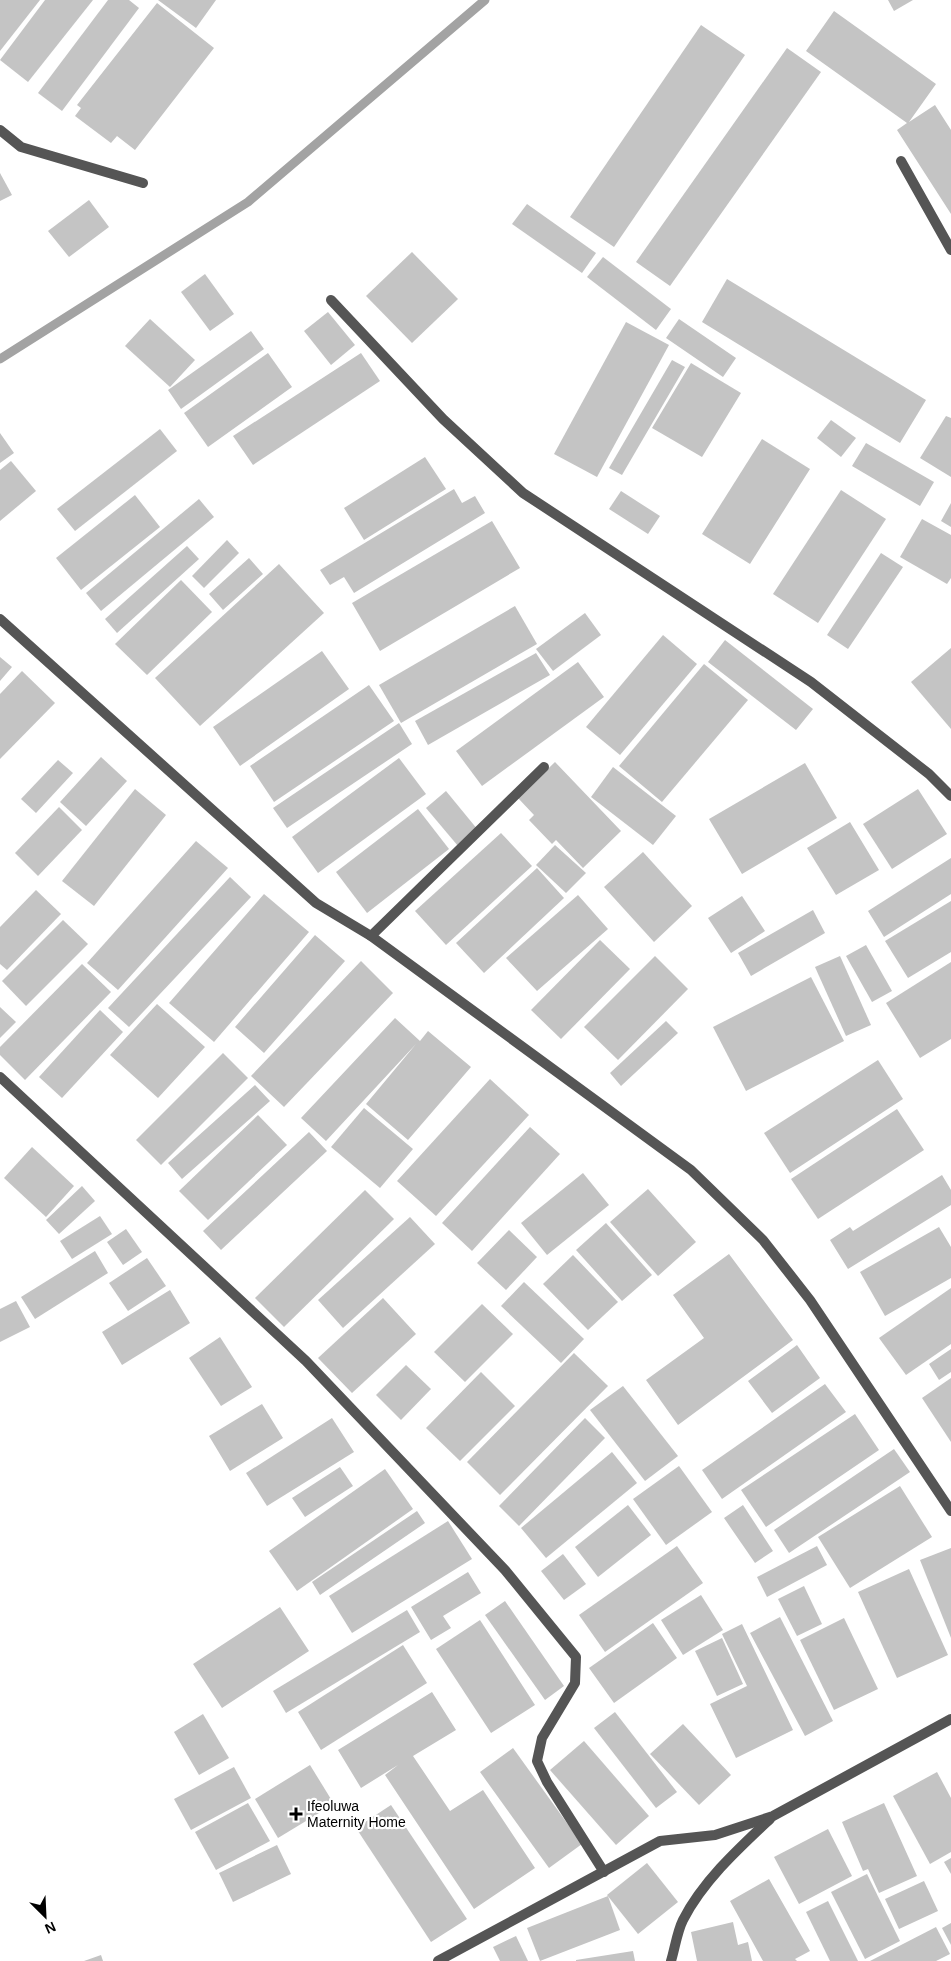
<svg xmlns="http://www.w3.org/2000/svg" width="951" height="1961" font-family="Helvetica,sans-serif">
	<rect width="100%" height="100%" fill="#fff"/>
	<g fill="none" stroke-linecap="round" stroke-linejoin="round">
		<path stroke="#a3a3a3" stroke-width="9" d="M0 359 248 202 485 0"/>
	</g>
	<g fill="#c4c4c4">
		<path d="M0 0H40L0 51Z"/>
		<path d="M45 0H93L28 82 0 60Z"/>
		<path d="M108 0H129L139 8 62 111 38 93Z"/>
		<path d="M158 0H216L196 28Z"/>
		<path d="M888 0H913L894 11Z"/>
		<path d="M157 3 214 48 135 150 117 136 111 143 75 116 81 108 77 105Z"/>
		<path d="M834 11 936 84 909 122 935 105 951 130V214L897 130 907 123 806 51Z"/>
		<path d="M701 25 745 55 614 247 570 217Z"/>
		<path d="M787 48 821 72 670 286 636 262Z"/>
		<path d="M0 173 12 195 0 201Z"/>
		<path d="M89 200 109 227 69 257 48 231Z"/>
		<path d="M527 204 596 253 582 273 512 224Z"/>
		<path d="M412 252 458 299 412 343 366 296Z"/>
		<path d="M603 257 671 309 656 330 587 277Z"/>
		<path d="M205 274 234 314 210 331 181 292Z"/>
		<path d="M727 279 926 400 900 443 702 322Z"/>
		<path d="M328 312 355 345 331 365 304 331Z"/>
		<path d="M150 319 195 360 170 387 125 346Z"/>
		<path d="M679 319 736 358 723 377 666 338Z"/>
		<path d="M626 322 669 345 597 477 554 454Z"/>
		<path d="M251 331 264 349 181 409 168 390Z"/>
		<path d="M268 353 292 387 208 447 184 413Z"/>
		<path d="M361 353 380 381 253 465 233 436Z"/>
		<path d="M672 360 685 367 622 475 609 468Z"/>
		<path d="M691 363 741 393 702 457 652 428Z"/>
		<path d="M946 416 951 418V477L920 458Z"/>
		<path d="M831 420 856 438 841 457 817 438Z"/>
		<path d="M160 429 177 451 75 531 57 509Z"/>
		<path d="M0 433 14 453 0 463Z"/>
		<path d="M762 439 810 469 750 564 702 534Z"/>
		<path d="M866 443 934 482 920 506 852 466Z"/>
		<path d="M425 457 446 489 364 540 344 508Z"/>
		<path d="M11 461 36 491 0 521V470Z"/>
		<path d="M454 489 462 503 475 496 485 513 354 593 344 577 330 585 320 570Z"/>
		<path d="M841 490 886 519 818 623 773 594Z"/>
		<path d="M621 491 660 516 648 534 609 509Z"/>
		<path d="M135 495 160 527 81 590 56 558Z"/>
		<path d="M199 499 214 517 101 611 86 593Z"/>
		<path d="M951 503V527L941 521Z"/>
		<path d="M922 519 951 535V578L947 584 900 557Z"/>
		<path d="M492 521 520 568 380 651 352 603Z"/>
		<path d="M227 540 239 553 204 588 192 576Z"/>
		<path d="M187 546 199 559 117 633 105 619Z"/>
		<path d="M881 553 903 567 848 649 827 635Z"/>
		<path d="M249 558 263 574 223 610 209 594Z"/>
		<path d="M279 564 324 613 200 726 155 678Z"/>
		<path d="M181 580 212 612 147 675 115 644Z"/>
		<path d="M515 606 537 644 401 723 379 685Z"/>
		<path d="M585 613 601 635 553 671 536 649Z"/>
		<path d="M663 635 697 664 620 755 586 727Z"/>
		<path d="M725 640 813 709 796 730 708 662Z"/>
		<path d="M951 648V729L911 682Z"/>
		<path d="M322 651 349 689 240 766 213 727Z"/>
		<path d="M536 653 550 675 428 745 415 721Z"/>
		<path d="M0 657 12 667 0 681Z"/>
		<path d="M578 662 604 697 482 786 456 751Z"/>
		<path d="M704 664 748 700 662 802 619 766Z"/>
		<path d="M22 671 55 703 0 759V694Z"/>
		<path d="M369 685 394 721 274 802 250 766Z"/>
		<path d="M399 723 412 744 287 828 273 808Z"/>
		<path d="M101 757 127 781 86 826 60 802Z"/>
		<path d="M399 758 426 794 318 873 292 837Z"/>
		<path d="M58 760 73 773 36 813 21 799Z"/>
		<path d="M555 762 621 831 583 868 556 840 552 844 529 820 534 815 518 798Z"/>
		<path d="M805 763 837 818 742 874 709 819Z"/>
		<path d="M613 767 676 816 653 845 591 797Z"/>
		<path d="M135 789 166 815 94 906 62 881Z"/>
		<path d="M918 789 947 834 892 869 863 824Z"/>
		<path d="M446 791 478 830 458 846 426 808Z"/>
		<path d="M59 807 82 830 38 876 15 853Z"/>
		<path d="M418 809 449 849 367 913 336 872Z"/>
		<path d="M850 822 879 870 836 895 807 848Z"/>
		<path d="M501 833 532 866 446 945 415 911Z"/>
		<path d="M196 841 228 868 118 990 87 963Z"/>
		<path d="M555 845 586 873 566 893 536 865Z"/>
		<path d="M643 852 692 906 654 942 604 887Z"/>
		<path d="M951 858V894L884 937 868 911Z"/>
		<path d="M537 868 564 898 484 973 456 943Z"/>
		<path d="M230 877 251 897 129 1027 108 1008Z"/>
		<path d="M36 890 61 914 7 970 0 964V927Z"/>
		<path d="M264 894 309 932 214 1042 169 1003Z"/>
		<path d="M578 895 608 929 537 991 506 958Z"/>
		<path d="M742 896 765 931 731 953 708 918Z"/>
		<path d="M951 901V952L908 978 885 941Z"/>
		<path d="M813 910 825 933 751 976 738 953Z"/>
		<path d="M63 920 88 944 26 1006 2 981Z"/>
		<path d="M315 935 345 961 264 1053 235 1027Z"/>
		<path d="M600 940 630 969 561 1039 531 1010Z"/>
		<path d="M866 945 892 991 872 1002 846 956Z"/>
		<path d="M655 956 688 989 618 1060 584 1027Z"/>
		<path d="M840 956 871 1025 846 1036 815 967Z"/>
		<path d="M361 961 393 993 284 1107 251 1076Z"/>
		<path d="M951 962V1039L920 1058 886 1003Z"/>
		<path d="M82 964 111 992 25 1080 0 1055V1047Z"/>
		<path d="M811 977 844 1041 746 1091 713 1027Z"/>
		<path d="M157 1004 205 1047 158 1098 110 1055Z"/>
		<path d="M0 1007 16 1022 0 1038Z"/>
		<path d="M100 1010 123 1032 62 1098 39 1077Z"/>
		<path d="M395 1018 420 1041 428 1031 471 1067 408 1140 366 1104 416 1044 326 1141 301 1118Z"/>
		<path d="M666 1021 678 1033 621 1086 610 1073Z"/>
		<path d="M223 1053 248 1078 161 1165 136 1140Z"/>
		<path d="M878 1060 903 1099 790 1173 764 1133Z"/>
		<path d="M490 1079 529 1115 436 1216 397 1181Z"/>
		<path d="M255 1085 270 1101 182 1179 168 1163Z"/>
		<path d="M364 1108 413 1149 380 1188 331 1147Z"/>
		<path d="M897 1109 924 1150 818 1219 791 1179Z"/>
		<path d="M258 1115 287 1145 208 1220 179 1191Z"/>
		<path d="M530 1127 560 1154 472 1251 442 1223Z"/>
		<path d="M309 1132 327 1151 221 1250 203 1231Z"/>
		<path d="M32 1147 74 1186 46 1217 4 1178Z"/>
		<path d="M583 1173 609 1205 547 1255 521 1223Z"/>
		<path d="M942 1175 951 1190V1205L848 1269 830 1240 850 1227 853 1231Z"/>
		<path d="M82 1186 95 1201 59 1234 46 1220Z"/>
		<path d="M648 1189 696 1242 658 1276 610 1222Z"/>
		<path d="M365 1190 394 1219 284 1327 255 1298Z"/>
		<path d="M100 1216 112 1234 72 1259 60 1241Z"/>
		<path d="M410 1217 435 1244 343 1328 318 1300Z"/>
		<path d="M606 1223 652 1275 622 1301 576 1250Z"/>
		<path d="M939 1227 951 1247V1278L885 1316 860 1272Z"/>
		<path d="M126 1229 142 1252 123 1265 107 1242Z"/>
		<path d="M509 1230 537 1257 506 1290 477 1263Z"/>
		<path d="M95 1251 108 1273 35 1319 21 1297Z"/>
		<path d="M729 1254 793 1340 678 1425 646 1380 704 1338 673 1295Z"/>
		<path d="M573 1255 618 1302 588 1330 543 1284Z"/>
		<path d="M147 1258 166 1286 128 1311 109 1283Z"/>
		<path d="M524 1282 584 1339 561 1363 501 1306Z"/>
		<path d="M951 1288V1344L906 1375 879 1338Z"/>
		<path d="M170 1290 190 1323 122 1365 102 1332Z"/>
		<path d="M383 1298 416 1334 352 1393 318 1358Z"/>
		<path d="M16 1301 30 1327 0 1342V1309Z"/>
		<path d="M482 1304 513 1334 465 1382 434 1352Z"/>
		<path d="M220 1337 252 1387 221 1406 189 1358Z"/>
		<path d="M797 1345 820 1378 772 1413 748 1381Z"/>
		<path d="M951 1349V1372L939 1380 929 1364Z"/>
		<path d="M574 1353 608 1386 500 1495 467 1462Z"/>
		<path d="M406 1365 431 1389 401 1420 376 1395Z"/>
		<path d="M481 1372 515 1406 460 1461 426 1428Z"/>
		<path d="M951 1378V1442L922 1398Z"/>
		<path d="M825 1384 846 1412 722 1499 702 1470Z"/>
		<path d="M623 1386 678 1456 645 1481 590 1410Z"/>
		<path d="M262 1404 283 1438 230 1471 209 1436Z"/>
		<path d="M855 1414 879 1450 766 1527 741 1490Z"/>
		<path d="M332 1418 354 1452 267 1506 246 1473Z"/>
		<path d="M585 1418 605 1438 519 1526 499 1506Z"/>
		<path d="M894 1449 910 1472 789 1553 774 1530Z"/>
		<path d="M612 1452 637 1483 546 1558 521 1528Z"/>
		<path d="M679 1466 712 1512 666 1545 633 1499Z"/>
		<path d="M340 1467 353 1486 305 1517 292 1498Z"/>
		<path d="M385 1469 413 1509 297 1591 269 1551Z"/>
		<path d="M900 1486 932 1537 850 1588 818 1537Z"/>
		<path d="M628 1505 651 1535 598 1577 575 1547Z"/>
		<path d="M743 1505 773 1551 755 1563 724 1518Z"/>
		<path d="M417 1511 425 1523 320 1595 312 1582Z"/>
		<path d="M448 1521 472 1559 352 1633 329 1596Z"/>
		<path d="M677 1546 703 1583 605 1652 579 1615Z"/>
		<path d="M817 1546 827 1565 767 1597 757 1577Z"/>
		<path d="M951 1548V1638L920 1560Z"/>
		<path d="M563 1554 586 1584 564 1600 541 1571Z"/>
		<path d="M909 1569 948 1655 897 1678 858 1592Z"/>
		<path d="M468 1572 481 1593 443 1616 451 1628 431 1640 411 1607Z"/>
		<path d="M804 1586 822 1624 797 1636 778 1599Z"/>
		<path d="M701 1595 723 1630 683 1655 661 1620Z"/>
		<path d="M505 1601 564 1686 545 1700 485 1615Z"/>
		<path d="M280 1607 309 1651 222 1708 193 1664Z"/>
		<path d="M407 1610 420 1632 286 1713 273 1691Z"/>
		<path d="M780 1617 833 1721 805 1736 750 1633Z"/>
		<path d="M844 1618 878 1689 834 1710 800 1640Z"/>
		<path d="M480 1620 535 1705 491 1733 436 1649Z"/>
		<path d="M653 1623 677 1658 614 1703 589 1668Z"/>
		<path d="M742 1624 793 1730 736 1758 710 1704 747 1686 722 1634Z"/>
		<path d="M722 1638 743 1684 717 1696 695 1651Z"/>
		<path d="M403 1645 427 1683 321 1750 298 1712Z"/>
		<path d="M432 1692 456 1730 413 1756 450 1811 483 1790 535 1868 474 1909 385 1775 398 1765 361 1788 338 1750Z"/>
		<path d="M615 1712 677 1792 656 1808 594 1728Z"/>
		<path d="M203 1714 229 1758 199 1775 174 1732Z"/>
		<path d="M683 1724 731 1775 699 1805 650 1754Z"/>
		<path d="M584 1741 649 1816 616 1845 550 1770Z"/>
		<path d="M513 1748 582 1844 549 1868 480 1772Z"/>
		<path d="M310 1765 334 1804 278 1838 255 1799Z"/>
		<path d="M234 1767 251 1798 191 1830 174 1799Z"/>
		<path d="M937 1772 951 1798V1852L930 1864 893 1796Z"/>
		<path d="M248 1803 270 1841 216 1870 195 1832Z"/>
		<path d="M884 1803 917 1876 879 1893 868 1869 863 1871 842 1822Z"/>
		<path d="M391 1805 467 1919 431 1942 356 1828Z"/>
		<path d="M828 1829 852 1876 799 1904 774 1857Z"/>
		<path d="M277 1845 291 1874 233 1902 219 1873Z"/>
		<path d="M951 1858V1874L944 1862Z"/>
		<path d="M647 1863 678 1902 638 1934 607 1895Z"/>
		<path d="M867 1874 900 1941 865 1959 831 1892Z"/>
		<path d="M769 1879 810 1951 795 1959 797 1961H763L730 1901Z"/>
		<path d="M924 1881 938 1911 899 1929 885 1899Z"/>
		<path d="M608 1896 620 1930 540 1961 527 1928Z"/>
		<path d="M828 1901 858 1961H830L806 1912Z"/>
		<path d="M733 1922 738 1945 748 1942 752 1961H697L691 1932Z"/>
		<path d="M951 1923V1945L942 1928Z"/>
		<path d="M936 1927 950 1954 936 1961H870Z"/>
		<path d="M516 1936 528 1961H500L493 1947Z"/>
		<path d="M633 1951 635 1961H576V1960Z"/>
		<path d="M101 1955 103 1961H84Z"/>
	</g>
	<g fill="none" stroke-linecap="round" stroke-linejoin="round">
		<path stroke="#555" stroke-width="10" d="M901 161 951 250"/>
		<g stroke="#555" stroke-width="10">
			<path d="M0 130 21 147 143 183"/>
			<path d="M331 300 443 419 523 493 811 682 929 774 951 796"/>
			<path d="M0 619 316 903 371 936 691 1170 763 1240 810 1300 951 1511"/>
			<path d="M371 936 544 767"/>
			<path d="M0 1077 306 1361 505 1570 576 1657 575 1683 542 1738 537 1761 547 1782 604 1872"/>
			<path d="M438 1961 660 1841 715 1835 773 1816 951 1719"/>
			<path d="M671 1961C675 1948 677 1932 683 1920 703 1881 738 1849 770 1819"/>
		</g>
	</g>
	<path fill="#000" stroke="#fff" stroke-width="2" d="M293.5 1806.5h5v5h5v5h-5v5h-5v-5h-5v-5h5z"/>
	<g text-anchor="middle" stroke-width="4.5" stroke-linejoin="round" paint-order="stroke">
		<g font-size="14" fill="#000" stroke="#fff" text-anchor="start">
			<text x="307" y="1811">Ifeoluwa<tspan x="307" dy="16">Maternity Home</tspan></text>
		</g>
	</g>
	<g transform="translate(45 1916) rotate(156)" stroke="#ffffff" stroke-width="4" paint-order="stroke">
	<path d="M0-4L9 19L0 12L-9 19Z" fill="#000000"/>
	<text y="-8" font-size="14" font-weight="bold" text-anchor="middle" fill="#000000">N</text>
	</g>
</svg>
